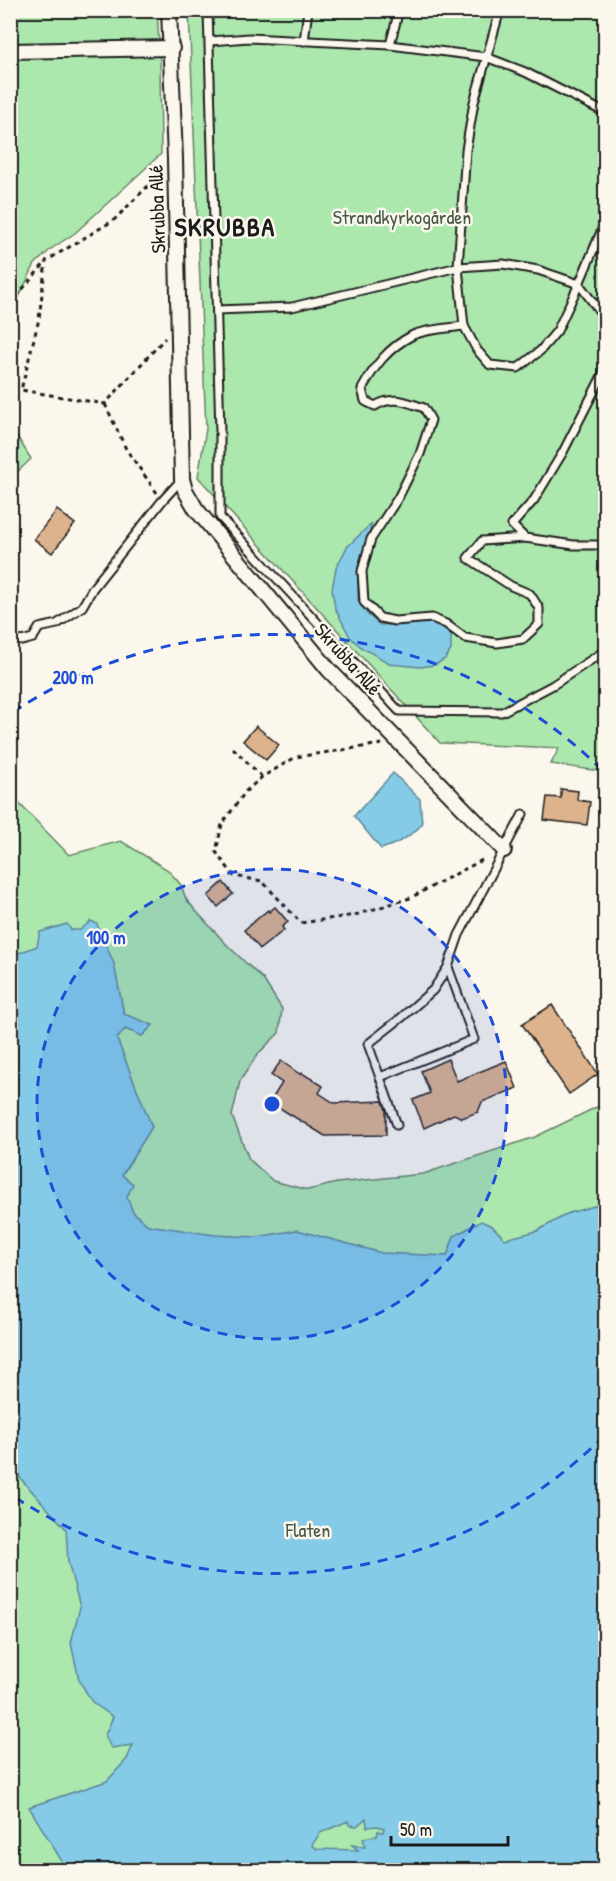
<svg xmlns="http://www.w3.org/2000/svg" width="616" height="1881" font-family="'Patrick Hand',sans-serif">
	<rect width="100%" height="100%" fill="#fbf7ec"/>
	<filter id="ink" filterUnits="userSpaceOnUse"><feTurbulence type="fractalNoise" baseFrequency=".0167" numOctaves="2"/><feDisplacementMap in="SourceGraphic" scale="12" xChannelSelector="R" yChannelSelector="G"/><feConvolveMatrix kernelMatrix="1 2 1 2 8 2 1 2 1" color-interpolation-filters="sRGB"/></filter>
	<g filter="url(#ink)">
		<g fill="#ace8ae" stroke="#648265" stroke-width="1.5">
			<path d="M10 11H157L160 61 161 154 75 233 51 249 35 264 11 313Z"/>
			<path d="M189 11H605V772L551 764 559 748 440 743 198 477 206 429Z"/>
			<path d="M11 436 18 438 31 459 11 478Z"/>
			<path d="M10 794 69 855 121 841 168 870 181 885 186 899 196 911 228 946 263 979 282 1009 279 1033 258 1054 240 1081 232 1116 249 1159 273 1181 308 1190 337 1183 423 1174 535 1137 605 1103V1870H11Z"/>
		</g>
		<g fill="#85cbe7" stroke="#5b8596" stroke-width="1.5" fill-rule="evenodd">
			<path d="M372 523 358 568V600L367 614 380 625 433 622 445 627 451 636V650L445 659 435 665 420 667 391 664 362 648 350 637 335 608 332 589 336 568 347 547Z"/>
			<path d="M393 773 420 799 422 824C411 837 397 844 381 849L354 816Z"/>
			<path d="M91 921 97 924 114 964 124 1014 153 1025 142 1036 125 1029 117 1039 152 1127 122 1175 133 1184 127 1197 133 1212 148 1225 215 1235 257 1237 297 1230 382 1253 447 1256 454 1236 481 1221 492 1226 505 1239 537 1231 569 1213 605 1203V1870H53L63 1863 29 1807 107 1781 127 1759 133 1745 111 1748 105 1735 113 1717 92 1702 79 1680 71 1643 80 1607 68 1562 66 1529 21 1479 11 1455 10 959 19 953 37 946 40 932 67 924 71 930H80ZM366 1818 367 1827 377 1826 384 1828 383 1832 378 1831 377 1836 363 1838 365 1847 352 1845 358 1850 317 1849 312 1845 320 1833 348 1821 349 1825 357 1826Z"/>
		</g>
		<g fill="#dcb38d" stroke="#1c1c1c" stroke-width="1.5">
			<path d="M57 510 75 524 52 553 34 539Z"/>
			<path d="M256 726 279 745 266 760 243 741Z"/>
			<path d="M561 789 578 791 577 800 590 802 587 825 544 820 547 797 561 798Z"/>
			<path d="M223 882 233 894 218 907 208 896Z"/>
			<path d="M275 907 288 922 282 927 284 930 260 949 244 930 268 910 269 912Z"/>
			<path d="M552 1005 598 1074 569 1094 522 1024Z"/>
			<path d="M448 1059 457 1081 506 1061 517 1088 482 1102 478 1112 462 1118 454 1114 424 1128 413 1100 430 1093 421 1071Z"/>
			<path d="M281 1061 301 1075 302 1073 323 1086 319 1093 334 1103 383 1101 386 1110V1135L325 1136 270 1102 282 1083 271 1075Z"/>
		</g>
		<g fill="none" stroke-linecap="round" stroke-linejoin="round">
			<defs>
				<g id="service">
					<path d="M208 10 220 432V517L399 711 502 712 553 685 606 650"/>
					<path d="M500 10 474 102 466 150 458 267 464 326 477 350 490 365 518 368 540 351 557 331 579 284 606 220"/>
					<path d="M210 41 249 38 390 45 486 57 525 72 606 113"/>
					<path d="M304 41 308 10"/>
					<path d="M390 45 399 10"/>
					<path d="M217 310 292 307 458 267 503 264 538 270 579 284 604 317 606 321"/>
					<path d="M464 326C450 328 426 329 413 335 388 348 375 365 362 389L365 401 375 406C393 395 406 402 424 408L431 420 420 454 398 498 371 539 362 571 364 602 380 618 395 621 432 618 446 624 465 638 497 643 523 639 539 624V608L530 594 511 586 468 558 482 541 525 538"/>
					<path d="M606 368 563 452 534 500 512 525 525 538 574 545H606"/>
					<path d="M10 638 22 641 33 638 39 628 57 624 82 607 93 588 162 501 182 479"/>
					<path d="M380 1077 474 1039 448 967"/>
					<path d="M397 1125 368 1044 401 1018 433 990 448 967 459 935 523 814"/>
				</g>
				<g id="minor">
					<path d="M169 10 175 159 182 479 185 490 196 509 329 670 504 850"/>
					<path d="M10 51 172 48"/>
				</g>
			</defs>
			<use href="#service" stroke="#1c1c1c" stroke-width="11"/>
			<use href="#minor" stroke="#1c1c1c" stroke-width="18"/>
			<g stroke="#1c1c1c" stroke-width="3" stroke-dasharray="4.5 4.5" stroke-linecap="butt">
				<path d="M161 173 114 220 46 261 39 319 21 390 105 404 165 338"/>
				<path d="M10 313 20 292 45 263"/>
				<path d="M105 404 126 449 157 493"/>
				<path d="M382 744 296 757 262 777 246 791 222 824 216 852 234 876 262 881 301 923 355 915 410 898 486 858"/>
				<path d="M233 748 262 777"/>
			</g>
			<use href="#service" stroke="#fbf7ec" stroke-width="7"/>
			<use href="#minor" stroke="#fbf7ec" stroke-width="14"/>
		</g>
	</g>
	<circle cx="272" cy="1104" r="235" fill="#1d4ed8" fill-opacity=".12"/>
	<g fill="none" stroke="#1d4ed8" stroke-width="3" stroke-dasharray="10 8">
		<circle cx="272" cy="1104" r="235"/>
		<path d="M604 1436A470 470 0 0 1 13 1496M13 712A470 470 0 0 1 604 772"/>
	</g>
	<g text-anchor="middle" stroke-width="5" stroke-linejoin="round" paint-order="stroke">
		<g font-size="20" fill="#1c1c1c" stroke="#fbf7ec">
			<text transform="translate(157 209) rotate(-92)" y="7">Skrubba Allé</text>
			<text transform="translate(348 659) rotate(48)" y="7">Skrubba Allé</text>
		</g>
		<g font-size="20" fill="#475948" stroke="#fbf7ec">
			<text x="402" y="224">Strandkyrkogården</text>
			<text x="308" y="1537">Flaten</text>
		</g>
		<g font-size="26" font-weight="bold" letter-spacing="1.5" fill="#1c1c1c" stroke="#fbf7ec">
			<text x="225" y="236">SKRUBBA</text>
		</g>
	</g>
	<circle cx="272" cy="1104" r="9" fill="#1d4ed8" stroke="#fbf7ec" stroke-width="3"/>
	<g font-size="18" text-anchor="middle" font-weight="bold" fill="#1d4ed8" stroke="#fbf7ec" stroke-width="5" stroke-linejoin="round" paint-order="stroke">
		<text x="73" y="684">200 m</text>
		<text x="106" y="944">100 m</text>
	</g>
	<rect width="616" height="1881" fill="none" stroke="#fbf7ec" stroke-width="36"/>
	<rect x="18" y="18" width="580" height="1845" fill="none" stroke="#1c1c1c" stroke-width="2" filter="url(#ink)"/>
	<path d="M391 1836v9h117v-9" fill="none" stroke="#1c1c1c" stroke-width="3"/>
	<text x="400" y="1836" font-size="18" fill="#1c1c1c" stroke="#fbf7ec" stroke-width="4.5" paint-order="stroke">50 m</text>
</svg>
